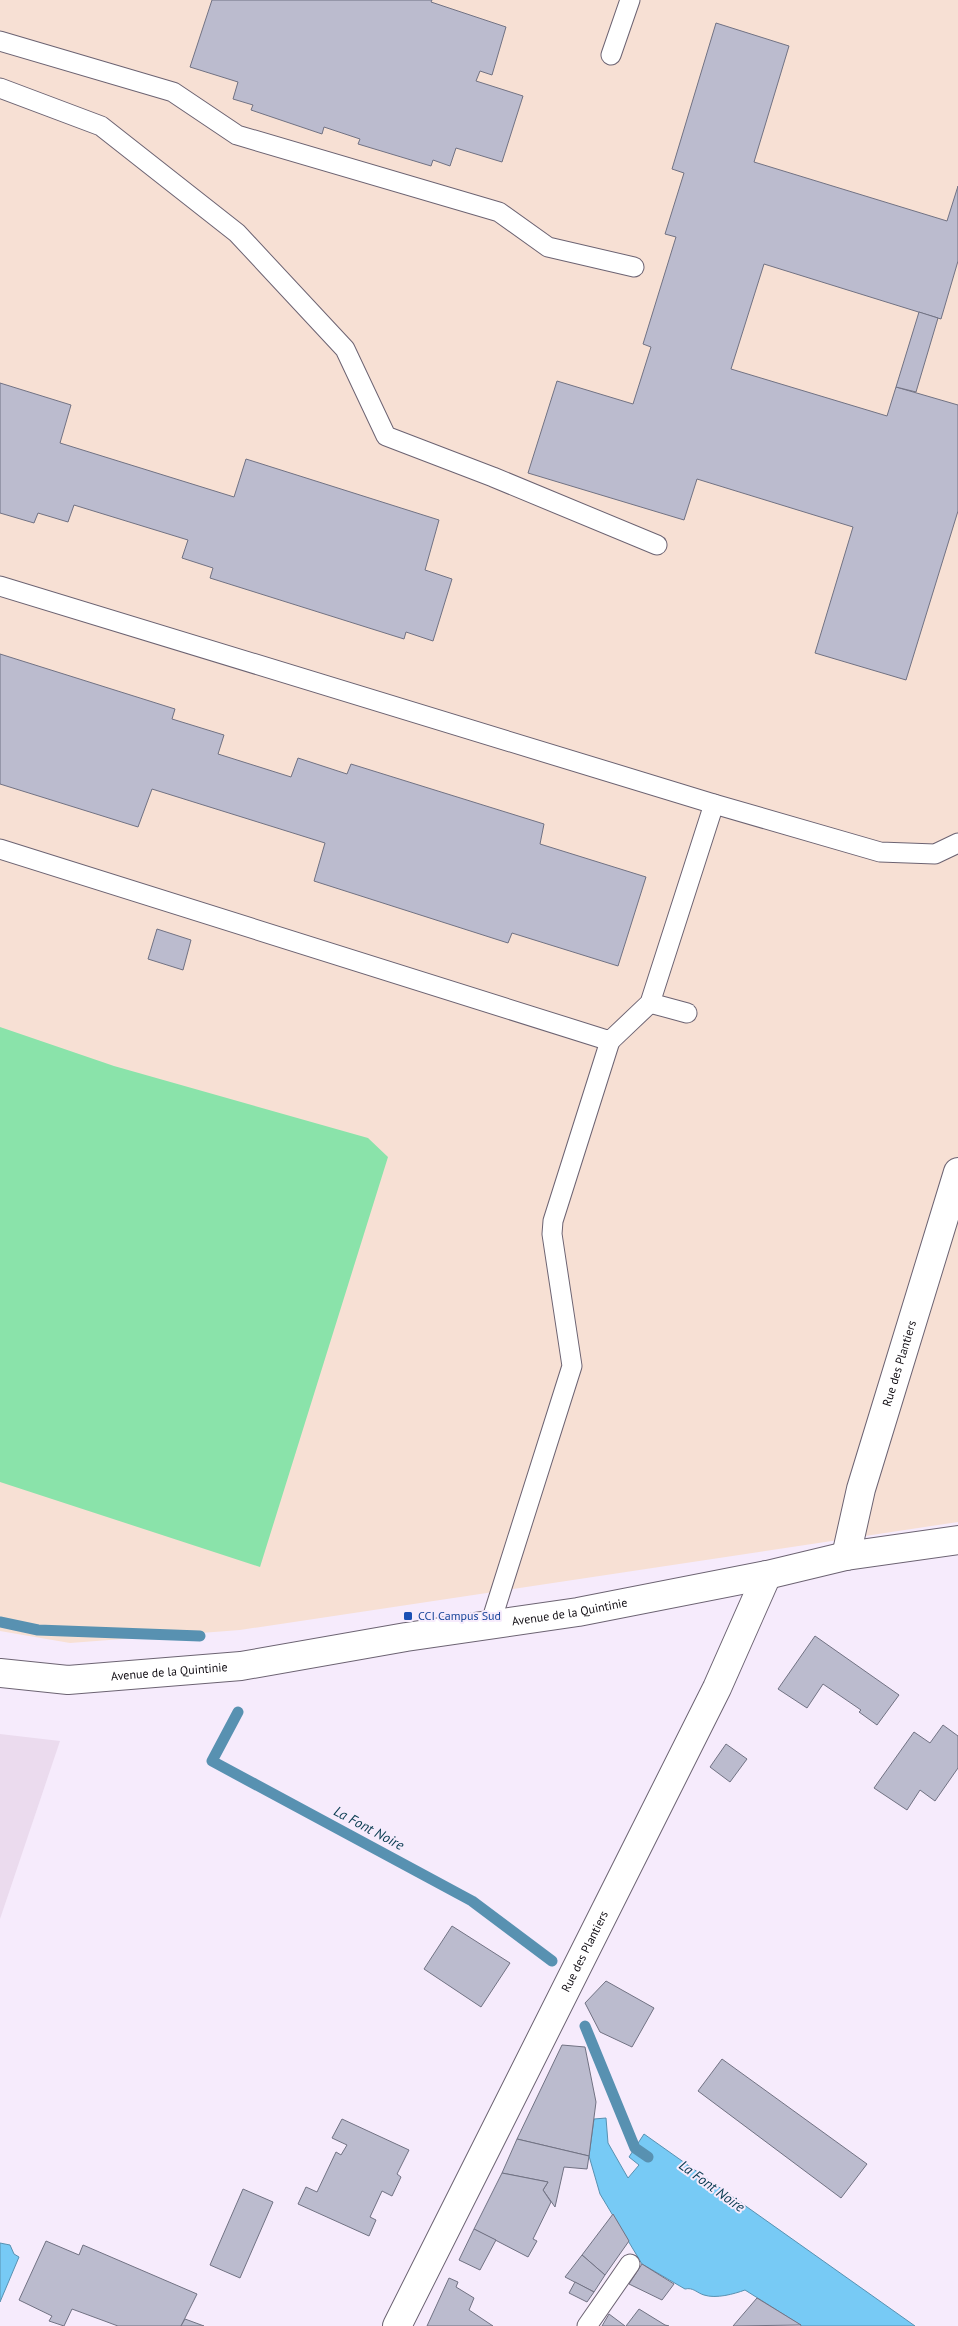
<svg xmlns="http://www.w3.org/2000/svg" width="958" height="2326" font-family="'PT Sans',sans-serif">
	<rect width="100%" height="100%" fill="#f6ebfc"/>
	<path fill="#ebdbee" d="M0 1734 60 1741 0 1919Z"/>
	<path fill="#f7e0d4" d="M0 0H958V1522L240 1630 70 1643 0 1631Z"/>
	<path fill="#8ae3aa" d="M0 1027 114 1066 368 1138 388 1157 260 1567 0 1482Z"/>
	<g fill="#77caf5" stroke="#5891b1">
		<path d="M606 2118 608 2143 628 2178 639 2165 629 2157 644 2134 915 2326H802L745 2290C734 2294 716 2299 704 2295 697 2293 693 2287 685 2289L642 2264 600 2194 589 2156 594 2119Z"/>
		<path d="M0 2243 10 2245 14 2254 19 2257 0 2302Z"/>
	</g>
	<g fill="none" stroke-linecap="round" stroke-linejoin="round">
		<g stroke="#5891b1" stroke-width="11">
			<path d="M0 1622 38 1630 200 1636"/>
			<path d="M238 1712 212 1761 472 1901 552 1961"/>
			<path d="M585 2026 635 2148 648 2157"/>
		</g>
	</g>
	<g fill="#bbbbce" stroke="#717283">
		<path d="M212 0H432L431 2 506 27 492 75 480 71 476 81 523 96 502 162 456 148 450 166 433 160 431 166 358 144 360 139 324 127 322 134 251 110 253 105 233 99 238 82 190 67Z"/>
		<path d="M716 23 789 46 754 162 947 221 958 186V261L941 319 764 264 731 369 887 416 896 387 958 405V511L906 680 815 653 853 527 697 479 684 520 528 473 557 381 633 404 651 347 643 344 676 237 665 234 684 173 672 169Z"/>
		<path d="M919 312 938 318 916 392 896 387Z"/>
		<path d="M0 383 71 405 60 443 234 497 246 459 439 520 425 570 452 579 433 641 406 632 404 639 210 578 213 568 182 558 188 540 74 505 68 522 38 513 34 523 0 513Z"/>
		<path d="M0 654 175 709 172 719 224 735 218 754 291 777 298 758 347 774 351 764 544 824 540 844 646 877 618 966 512 933 508 943 314 881 325 843 152 789 138 827 0 784Z"/>
		<path d="M157 929 191 940 183 970 148 959Z"/>
		<path d="M815 1636 899 1695 877 1725 859 1712 861 1710 823 1684 807 1708 778 1689Z"/>
		<path d="M943 1725 958 1736V1768L935 1801 920 1790 907 1810 874 1788 914 1732 930 1743Z"/>
		<path d="M726 1744 747 1759 730 1782 710 1767Z"/>
		<path d="M452 1926 510 1963 481 2007 424 1969Z"/>
		<path d="M606 1981 654 2008 632 2047 600 2032 585 2003Z"/>
		<path d="M562 2045 585 2047 596 2102 589 2156 517 2139Z"/>
		<path d="M722 2059 867 2164 841 2198 698 2091Z"/>
		<path d="M342 2119 409 2150 397 2174 401 2177 392 2196 382 2191 370 2217 376 2220 369 2236 298 2204 306 2187 317 2192 336 2152 341 2155 347 2145 332 2138Z"/>
		<path d="M517 2139 589 2156 587 2169 564 2167 555 2207 543 2190 548 2182 502 2173Z"/>
		<path d="M502 2173 548 2182 543 2190 551 2202 533 2239 537 2241 528 2257 474 2229Z"/>
		<path d="M243 2189 273 2202 240 2278 210 2265Z"/>
		<path d="M613 2214 629 2241 605 2275 582 2255Z"/>
		<path d="M474 2229 496 2240 480 2270 459 2260Z"/>
		<path d="M46 2241 79 2255 83 2245 197 2294 181 2326H118L72 2309 64 2326 49 2321 52 2316 19 2300Z"/>
		<path d="M582 2255 605 2275 594 2292 565 2277Z"/>
		<path d="M642 2264 674 2284 662 2300 629 2284Z"/>
		<path d="M449 2278 458 2282 456 2287 474 2298 469 2310 493 2326H427Z"/>
		<path d="M575 2282 594 2292 587 2302 569 2293Z"/>
		<path d="M757 2298 801 2325 733 2326Z"/>
		<path d="M639 2309 665 2325 669 2326H626Z"/>
		<path d="M609 2314 625 2326H602Z"/>
		<path d="M185 2319 204 2326H181Z"/>
	</g>
	<g fill="none" stroke-linecap="round" stroke-linejoin="round">
		<defs>
			<g id="service">
				<path d="M0 41 173 92 237 135 499 212 548 247 634 267"/>
				<path d="M611 55 630 0"/>
				<path d="M0 88 101 126 237 233 345 349 386 436 493 477 657 545"/>
				<path d="M0 586 714 804 880 852 935 854 958 843"/>
				<path d="M0 849 610 1041 650 1003 714 804"/>
				<path d="M650 1003 687 1013"/>
				<path d="M490 1625 572 1366 552 1234 553 1221 610 1041"/>
				<path d="M587 2326 630 2264"/>
			</g>
			<g id="minor">
				<path id="s1" d="M846 1556 861 1489 958 1172"/>
				<path id="s2" d="M0 1673 68 1680 241 1666 406 1637 578 1612 767 1575 846 1556 958 1540"/>
				<path id="s3" d="M397 2326 717 1688 767 1575"/>
			</g>
		</defs>
		<use href="#service" stroke="#6c6372" stroke-width="21"/>
		<use href="#minor" stroke="#6c6372" stroke-width="30"/>
		<use href="#service" stroke="#fff" stroke-width="19"/>
		<use href="#minor" stroke="#fff" stroke-width="28"/>
	</g>
	<rect fill="#1a4fb4" stroke="#f6ebfc" stroke-width="2" x="403" y="1611" width="10" height="10" rx="2.5"/>
	<g text-anchor="middle" stroke-width="4" stroke-linejoin="round" paint-order="stroke">
		<g font-size="12" fill="#100c12" stroke="#f6ebfc">
			<text dy="4" stroke="none"><textPath href="#s1" startOffset="200">Rue des Plantiers</textPath></text>
			<text dy="4" stroke="none"><textPath href="#s2" startOffset="575">Avenue de la Quintinie</textPath></text>
			<text dy="4" stroke="none"><textPath href="#s2" startOffset="170">Avenue de la Quintinie</textPath></text>
			<text dy="4" stroke="none"><textPath href="#s3" startOffset="419">Rue des Plantiers</textPath></text>
		</g>
		<g font-size="12" fill="#164399" stroke="#f6ebfc" text-anchor="start">
			<text x="418" y="1620">CCI Campus Sud</text>
		</g>
		<g font-size="14" font-style="italic" fill="#073a4f" stroke="#f6ebfc">
			<text transform="translate(369 1828) rotate(28)" y="5">La Font Noire</text>
			<text transform="translate(712 2186) rotate(36)" y="5">La Font Noire</text>
		</g>
	</g>
</svg>
